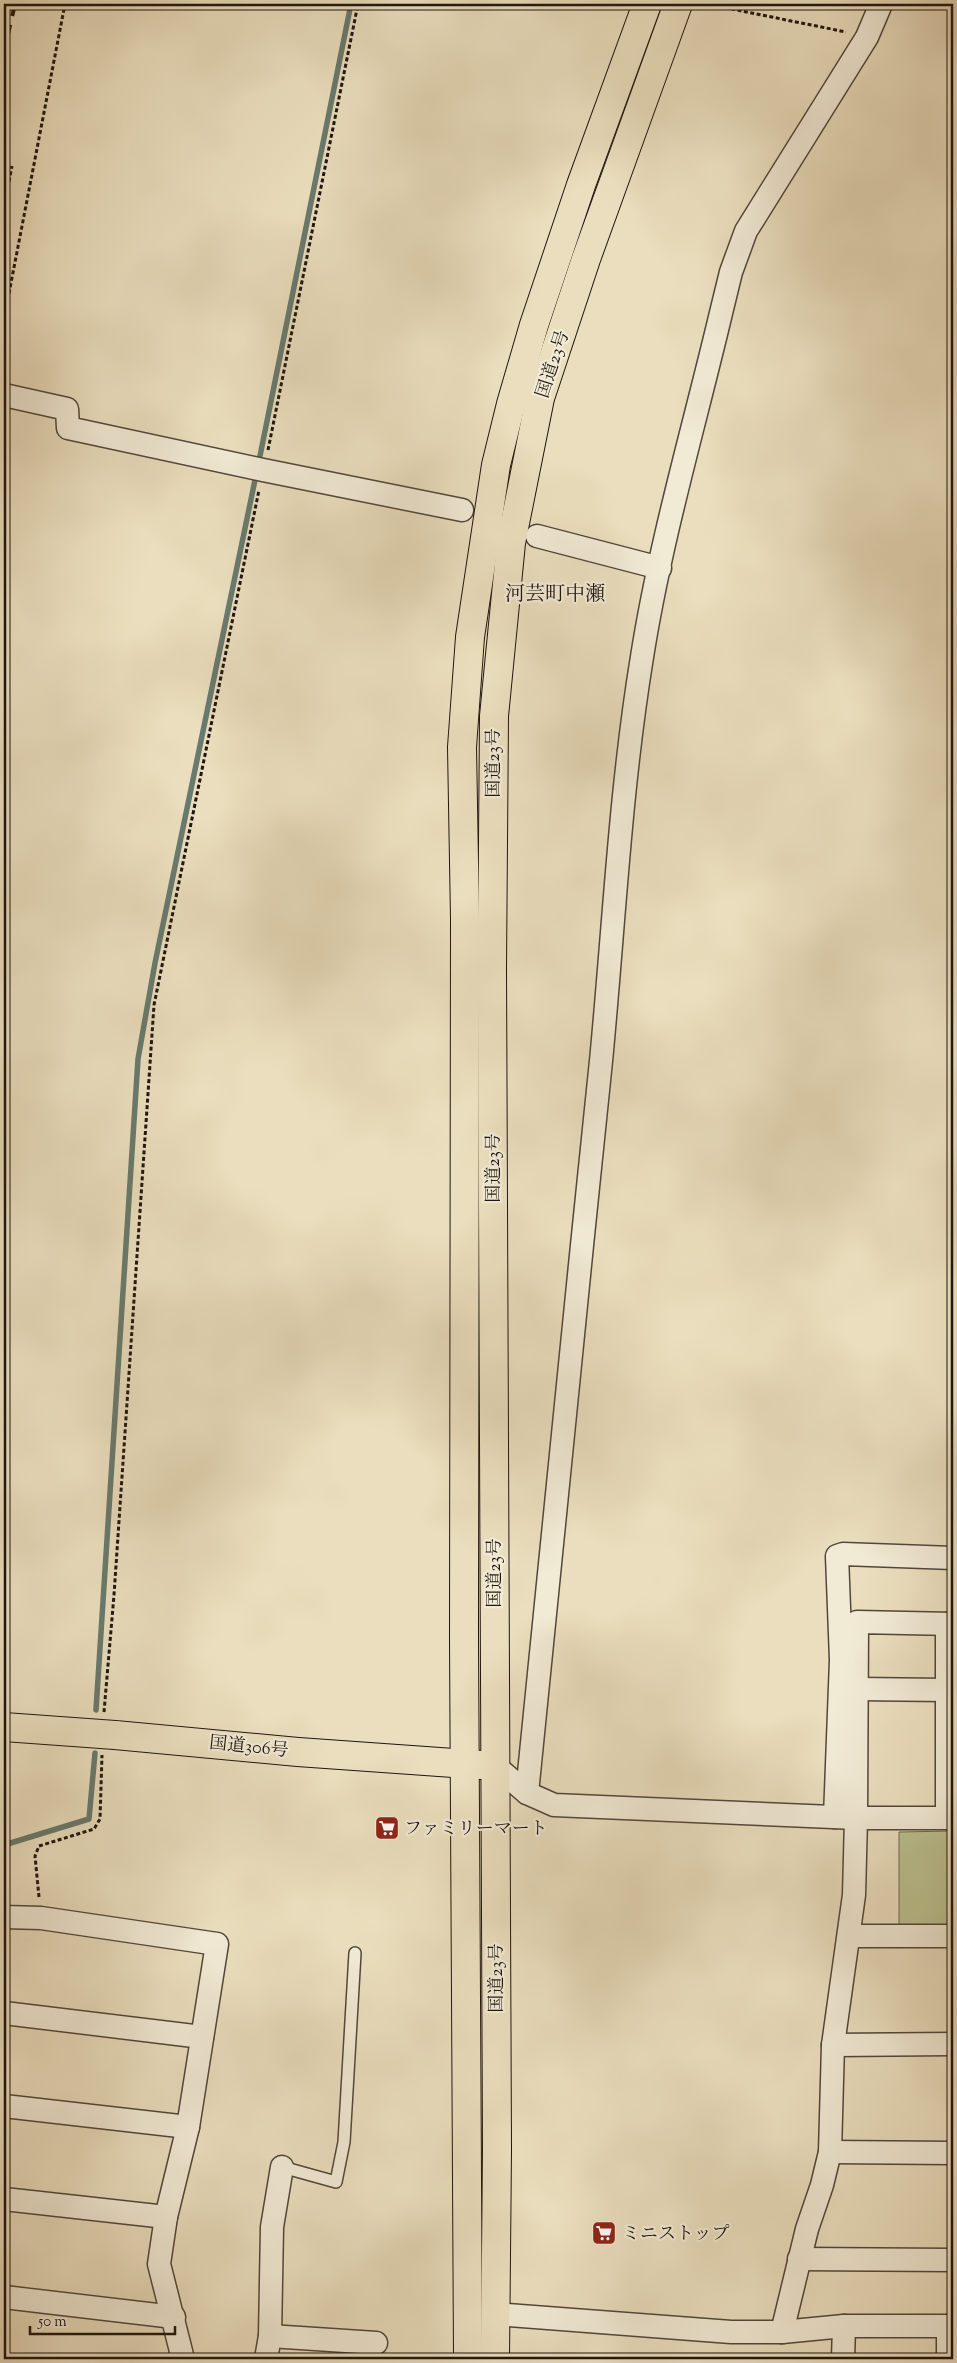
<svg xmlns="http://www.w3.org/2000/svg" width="957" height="2363" font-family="'Sorts Mill Goudy','Noto Serif JP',serif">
	<rect width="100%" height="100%" fill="#eadebe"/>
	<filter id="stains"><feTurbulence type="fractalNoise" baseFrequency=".004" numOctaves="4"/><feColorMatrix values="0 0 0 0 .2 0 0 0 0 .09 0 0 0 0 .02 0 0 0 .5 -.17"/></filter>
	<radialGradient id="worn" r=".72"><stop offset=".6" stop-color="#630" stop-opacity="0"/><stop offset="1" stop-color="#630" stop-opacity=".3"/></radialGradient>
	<path fill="#bbc08f" stroke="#6d6a4f" d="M953 1831V1927H899V1832Z"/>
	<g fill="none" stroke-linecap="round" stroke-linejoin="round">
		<g stroke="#687a6d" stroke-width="5.5">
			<path d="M260 456 351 4"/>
			<path d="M96 1710 138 1059 155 963 255 480"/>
			<path d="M4 1845 89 1819 95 1753"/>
		</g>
		<defs>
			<path id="service" d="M282 2167 336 2182 344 2142 355 1953"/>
			<g id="minor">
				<path d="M4 395 67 409 68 428 263 470 462 510"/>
				<path d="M537 536 660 568"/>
				<path d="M857 1689 947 1690"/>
				<path d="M495 1766 527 1793 554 1805 856 1818H953"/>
				<path d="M527 1793C550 1549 576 1305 601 1061 614 926 620 791 642 657 660 542 694 427 721 313L731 272 746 231 867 37 881 4"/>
				<path d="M835 1817 841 1660 837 1556 843 1554 953 1558"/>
				<path d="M947 1818V1624"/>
				<path d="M4 1917 41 1918 217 1944 188 2127 166 2217 159 2264 183 2359"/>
				<path d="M850 1936H953"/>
				<path d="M4 2013 202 2037"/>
				<path d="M833 2045 953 2044"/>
				<path d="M4 2106 188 2127"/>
				<path d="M830 2152 953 2153"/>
				<path d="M4 2199 166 2217"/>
				<path d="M799 2259 953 2260"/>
				<path d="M4 2297 174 2317"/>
				<path d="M495 2314 731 2332H782L844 2326H953"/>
				<path d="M782 2332 807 2229 822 2185 830 2152 833 2045 854 1895 856 1818 857 1622 953 1624"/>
				<path d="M270 2336 376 2343"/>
				<path d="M266 2359 270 2336 272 2227 282 2167"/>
				<path d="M843 2359 844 2326"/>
				<path d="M948 2359V2326"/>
			</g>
			<g id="trunk">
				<path d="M115 1735 298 1752 482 1765"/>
				<path d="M468 2359 464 1638 465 919 462 747 470 637 496 465 511 404 534 325 581 185 647 4"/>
				<path d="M495 2359 497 2150 492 968 494 716 511 543 540 398 586 259 678 4"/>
			</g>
		</defs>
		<use href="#service" stroke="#52473b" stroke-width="14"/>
		<use href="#minor" stroke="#52473b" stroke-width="25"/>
		<use href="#trunk" stroke="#1f150f" stroke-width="30"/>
		<g stroke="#1f150f" stroke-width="3" stroke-dasharray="4 2.5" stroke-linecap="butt">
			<path d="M712 5 846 32"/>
			<path d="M4 207 12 166"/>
			<path d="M4 319 65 4"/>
			<path d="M268 450 358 4"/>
			<path d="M104 1712 114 1595 154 1005 259 490"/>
			<path d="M39 1897 35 1856 39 1846 94 1829 100 1819 102 1755"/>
		</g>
		<use href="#service" stroke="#f1ead5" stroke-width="11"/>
		<use href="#minor" stroke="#f1ead5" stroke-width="22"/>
		<use href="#trunk" stroke="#eadebe" stroke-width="28"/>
		<path stroke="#1f150f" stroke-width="4" stroke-dasharray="9 9" stroke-linecap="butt" d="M4 51 15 4"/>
		<defs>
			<path id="trunk-bridge" d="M4 1727 115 1735"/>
		</defs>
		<use href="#trunk-bridge" stroke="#1f150f" stroke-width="30" stroke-linecap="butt"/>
		<use href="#trunk-bridge" stroke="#eadebe" stroke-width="28"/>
	</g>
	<defs>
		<symbol id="supermarket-square" viewBox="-11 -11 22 22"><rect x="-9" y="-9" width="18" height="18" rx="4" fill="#8f2418" stroke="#f1ead5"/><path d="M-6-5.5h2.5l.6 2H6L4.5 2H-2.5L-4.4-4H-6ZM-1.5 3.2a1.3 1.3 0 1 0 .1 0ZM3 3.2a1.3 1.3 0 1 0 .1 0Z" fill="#fff"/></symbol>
	</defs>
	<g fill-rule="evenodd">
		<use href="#supermarket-square" x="373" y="1814" width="28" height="28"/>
		<use href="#supermarket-square" x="590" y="2219" width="28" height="28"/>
	</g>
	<g text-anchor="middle" stroke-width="4.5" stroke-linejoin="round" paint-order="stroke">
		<g font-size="18" fill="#1f150f" stroke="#f1ead5">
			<text transform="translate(552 364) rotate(-72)" y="6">国道23号</text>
			<text transform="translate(493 763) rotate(-90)" y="6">国道23号</text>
			<text transform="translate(493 1168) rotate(-90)" y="6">国道23号</text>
			<text transform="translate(494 1573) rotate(-90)" y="6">国道23号</text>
			<text transform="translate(249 1746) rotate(6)" y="6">国道306号</text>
			<text transform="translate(496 1978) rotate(-90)" y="6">国道23号</text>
		</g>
		<g font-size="18" fill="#1f150f" stroke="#f1ead5" text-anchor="start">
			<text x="404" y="1834">ファミリーマート</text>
			<text x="622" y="2239">ミニストップ</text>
		</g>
		<g font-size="20" fill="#1f150f" stroke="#f1ead5">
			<text x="555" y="600">河芸町中瀬</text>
		</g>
	</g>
	<rect width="957" height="2363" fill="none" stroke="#eadebe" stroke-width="20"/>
	<rect x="5" y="5" width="947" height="2353" fill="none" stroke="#1f150f" stroke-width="2.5"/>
	<rect x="10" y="10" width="937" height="2343" fill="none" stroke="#1f150f"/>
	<path d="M30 2326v8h145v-8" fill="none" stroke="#1f150f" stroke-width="2.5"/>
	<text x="38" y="2326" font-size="15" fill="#1f150f" stroke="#f1ead5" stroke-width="4" paint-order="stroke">50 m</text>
	<rect width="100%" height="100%" filter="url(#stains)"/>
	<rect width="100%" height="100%" fill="url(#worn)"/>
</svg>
